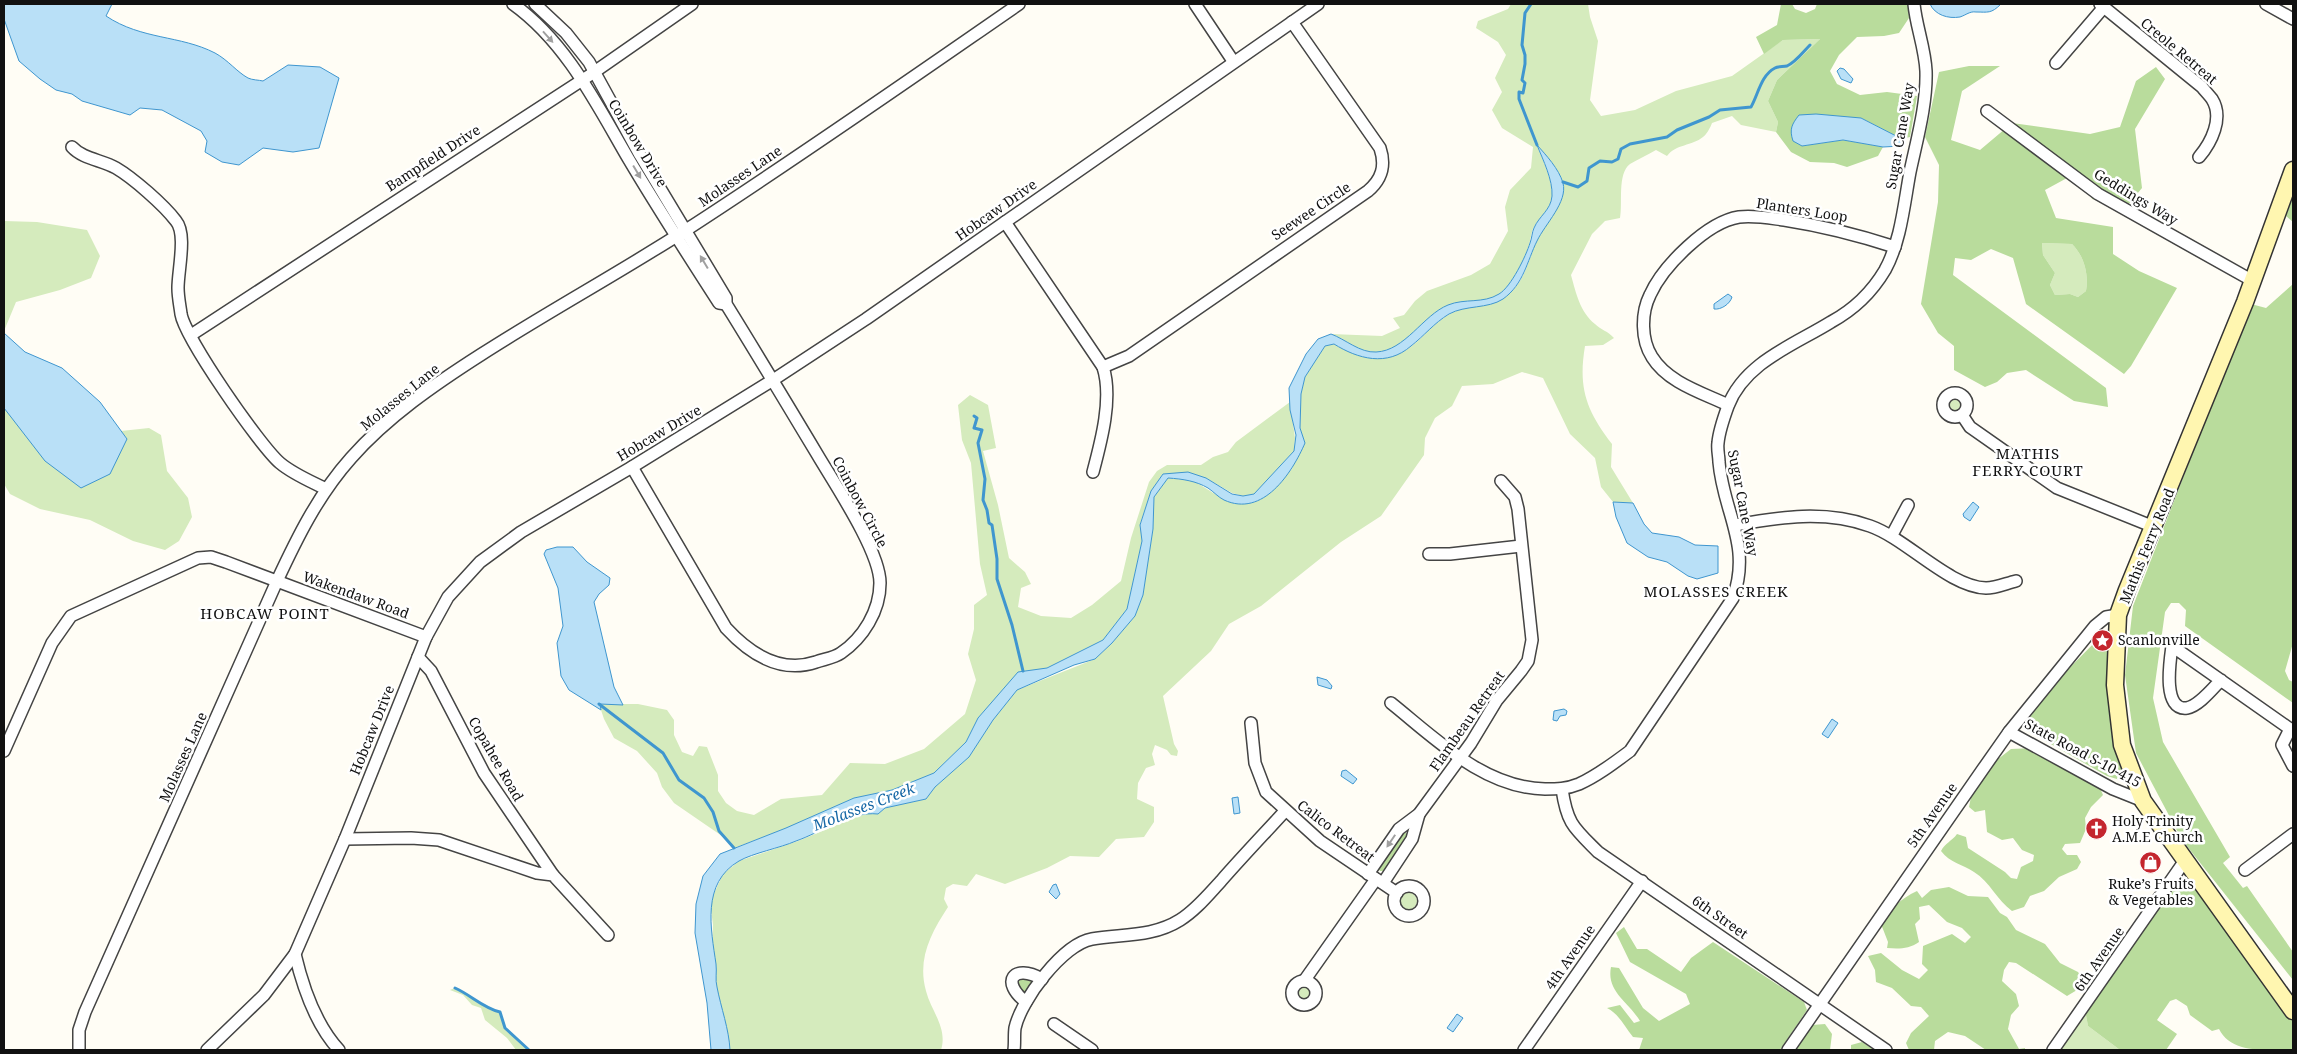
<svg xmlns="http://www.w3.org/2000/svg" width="2297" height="1054" font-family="'Noto Serif',serif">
	<rect width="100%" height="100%" fill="#fffdf5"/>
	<g fill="#d5ebbd">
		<path d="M1511 4H1588L1590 17 1598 41 1590 100 1601 116 1635 110 1676 91 1732 76 1783 40 1820 39 1777 80 1768 101 1778 122 1776 132 1741 125 1732 116 1712 123C1710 128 1707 134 1703 137 1692 146 1676 144 1667 156L1656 150C1648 155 1638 159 1630 164 1617 174 1623 203 1620 218L1605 221 1592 234 1571 275C1576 293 1580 312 1595 324 1601 330 1608 331 1614 338L1603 345 1585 346C1578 388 1586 410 1612 444L1611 467 1633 503 1613 502 1601 487 1595 458 1570 434 1543 378 1522 372 1493 384 1462 386 1452 406 1435 418 1425 438 1424 455 1381 516 1341 542 1261 606 1229 624 1211 651 1163 696 1174 744 1178 751 1177 756 1171 755 1167 750 1155 745 1152 754 1155 765 1146 768 1138 783 1137 799 1154 807V822L1144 837 1116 839 1099 857 1070 856 1047 868 1005 884 976 874 967 886 953 884 946 888 944 899 948 907C931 933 917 959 926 991 931 1011 948 1028 941 1050H730L716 985V965L712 947 713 925 710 902 723 874 739 861 798 841 866 813 878 814 885 808 926 799 935 787 969 757 993 720 1017 690 1095 659 1112 643 1135 616 1143 595 1153 529 1154 497 1168 478 1194 481 1223 499 1239 504 1292 469 1300 428 1301 394 1305 377 1325 346 1334 344C1346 351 1355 353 1369 355 1376 355 1385 358 1392 356 1415 351 1429 325 1450 314 1468 303 1494 308 1510 293 1525 280 1529 259 1536 242 1544 224 1565 206 1563 185 1561 171 1547 156 1538 147 1543 161 1552 179 1552 194 1552 208 1541 216 1534 227 1531 232 1531 239 1529 245 1524 260 1514 284 1500 294 1485 305 1466 298 1449 305 1423 315 1407 351 1376 352 1360 353 1345 339 1331 334L1382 336 1400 328 1393 318 1404 315 1415 301 1427 291 1471 275 1490 264 1508 231 1505 207 1510 190 1531 168 1533 147 1502 128 1492 110 1502 92 1495 78 1506 55 1498 42 1476 28 1478 21 1508 9Z"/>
		<path d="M4 221 37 222 87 230 100 256 91 278 60 290 16 302 4 331Z"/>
		<path d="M2042 243 2072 244C2084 256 2089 274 2086 291L2078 297 2070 294 2055 295 2050 285 2055 273 2043 255Z"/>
		<path d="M970 395 988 405 996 448 983 451 998 505 1009 558 1025 572 1031 584 1021 588 1018 607 1041 616 1071 618 1092 605 1121 581 1131 538 1149 482 1157 471 1167 465H1201L1213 457 1228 452 1236 442 1290 402 1295 438 1294 451 1254 495 1243 496 1232 493 1206 478 1163 474 1151 491 1140 524 1142 541 1127 609 1103 640 1047 668 1039 670 993 702 978 718 966 742 934 773 892 790 854 798 787 828 734 848 722 836 674 803 662 787 657 773 637 751 614 738 604 719 599 704H638L667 710 674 720V735L682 752 693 756 699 746 707 747 718 775V791L726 803 737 811 754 815 781 799 822 795 850 763 885 764 924 749 965 714 976 680 968 654 974 629V605L987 595 980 564 971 463 962 440 958 405Z"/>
		<circle cx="1955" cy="405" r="7"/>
		<path d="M4 408 127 439 121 431 149 428 161 435 167 471 188 498 192 517 179 541 165 550 133 541 90 520 40 509 10 494 4 484Z"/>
		<circle cx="1408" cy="901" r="9"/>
		<circle cx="1304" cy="993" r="6"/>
		<path d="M455 988C471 995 483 1008 500 1012L505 1028 529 1050H516L507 1038 485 1020 481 1008 472 1005 463 995 450 990Z"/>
		<path d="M2085 1010 2088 1026 2120 1050H2057Z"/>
	</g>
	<g fill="#b9dc9c" fill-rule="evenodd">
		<path d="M1781 4H1792L1795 9 1806 13 1815 9 1817 4H1908L1909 18 1899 33 1884 36 1857 37 1839 55 1830 71 1837 84 1860 95 1887 92 1917 96 1910 137 1902 139 1861 118 1802 146 1843 140 1883 147 1878 156 1847 167 1834 163 1810 162 1791 152 1776 132 1778 122 1768 101 1777 80 1820 39 1783 40 1764 54 1756 37 1777 25Z"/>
		<path d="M1969 66H2000L1962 91 1951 140 1980 150 2012 123 2090 134 2120 127 2136 81 2156 67 2165 79 2135 129 2142 188 2127 206 2092 199 2086 179 2067 178 2045 190 2056 218 2113 227V254L2139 271 2177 288 2131 366 2124 374 2026 304 2013 258 1991 249 1971 260 1955 258 1953 275 2106 388 2108 407 2074 401 2026 370 2007 373 1997 382 1985 387 1954 370V346L1938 333 1921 304 1938 202 1939 165 1925 137 1939 72ZM2042 243 2072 244C2084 256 2089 274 2086 291L2078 297 2070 294 2055 295 2050 285 2055 273 2043 255Z"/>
		<path d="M2293 196V222L2286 216Z"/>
		<path d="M2293 284V643L2285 671 2289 680 2293 682V703L2185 626 2186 610 2179 603H2171L2165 612 2153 698 2163 742 2230 857 2223 863 2243 888 2247 886 2293 952V980L2182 840 2136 753 2125 675 2133 606 2251 304 2266 308Z"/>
		<path d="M2100 637 2106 638 2105 650 2110 652 2126 766 2120 780 2107 776 2028 731 2026 725C2042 692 2074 664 2100 637Z"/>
		<path d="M2035 748 2100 788 2103 795 2091 807 2085 818 2086 829 2080 843 2065 844 2062 849 2067 855H2077L2081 862 2077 869 2059 877 2044 891 2030 896 2024 907 2012 911C1997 900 1990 882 1974 872 1962 864 1950 863 1941 851 1945 843 1952 841 1957 834L1966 837 1968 848 2005 872 2011 878 2017 879 2021 867 2033 861 2034 855 2022 850 2013 838 2002 840 1987 832 1985 810 1975 812 1969 807 1972 792 1993 763 2011 749Z"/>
		<path d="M1404 831 1409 836 1386 871H1380L1378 868Z"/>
		<path d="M2180 877 2189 880 2292 1019 2293 1050C2267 1050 2231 1054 2219 1029L2212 1031 2190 1015 2187 1006 2176 999 2170 1001 2157 1020 2177 1034 2166 1050H2120L2088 1026 2085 1010Z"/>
		<path d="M1949 887 1968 896 1988 897 2000 913 2007 917 2016 930 2045 944 2060 963 2078 972 2084 981 2077 990 2067 996 2016 963 2009 962 2004 970 2002 981 2016 994 2019 1006 2011 1015 2008 1029 2019 1049 2025 1048V1050H1986L1965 1036 1948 1032 1935 1041 1934 1050H1909L1906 1043 1911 1033 1929 1016 1921 1007 1911 1006 1892 988 1876 982 1875 970 1868 956 1881 953 1902 970 1919 979 1928 970 1922 964 1923 946 1952 934 1965 943 1971 937 1962 928 1947 922 1929 905 1919 907 1920 919 1915 924 1919 942C1909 949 1899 949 1887 948L1888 942 1881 924C1890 909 1900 899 1917 891L1922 898 1931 890Z"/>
		<path d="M1624 927 1637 949H1647L1681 972 1691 958 1713 942 1804 1002 1807 1010 1780 1050H1639L1643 1038 1633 1037C1624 1026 1619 1014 1607 1008L1620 1005 1634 1023 1640 1021C1629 1002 1606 992 1611 967L1619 968 1643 1008 1659 1021 1690 1004 1686 994 1630 962 1616 933Z"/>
		<circle cx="1025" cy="985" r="7"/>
		<path d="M1825 1024 1832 1034 1830 1050H1795L1812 1025Z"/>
		<path d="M1862 1042 1874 1050H1851V1045Z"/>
	</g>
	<g fill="#b9e0f7" stroke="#3f96cf">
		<path d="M4 4H112L106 16C142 40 180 35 215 53 228 60 237 72 248 78 252 80 259 80 263 81L288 65 320 67 339 78 319 148 293 152 263 148 239 165 222 162 205 152 207 141 201 131 162 110 140 108 130 115 82 101 72 94 56 90 40 79 19 61 4 19Z"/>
		<path d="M1930 4H2001C1991 14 1988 12 1976 12 1970 11 1966 15 1960 17 1948 19 1935 15 1930 4Z"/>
		<path d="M1840 68 1844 69 1853 79 1851 83 1841 79 1837 71Z"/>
		<path d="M1816 114 1861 118 1902 139 1901 146 1883 147 1843 140 1802 146 1793 141C1789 129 1792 124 1799 115Z"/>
		<path d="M1537 145C1546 155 1559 169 1563 183 1568 202 1545 224 1537 241 1527 261 1524 284 1503 299 1488 309 1465 305 1449 314 1434 323 1424 336 1411 346 1387 367 1358 359 1334 344L1325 346 1305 377 1301 394 1300 428 1305 443C1292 473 1263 518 1224 500 1218 497 1214 492 1208 488 1196 481 1183 479 1168 478L1154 497 1153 529 1143 595 1135 616 1112 643 1095 659 1074 665 1017 690 993 720 969 757 935 787 926 799 885 808 878 814C850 811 822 832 796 841 780 848 753 853 739 861 701 883 711 929 716 964 717 972 715 980 717 987 721 1008 729 1029 730 1050H711L707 1003 695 933 696 904 703 876 720 854 786 828 854 798 892 790 934 773 966 742 978 718 1018 672 1047 668 1103 640 1127 609 1142 541 1140 525 1151 491 1163 474 1188 472 1206 478 1232 494 1243 496 1254 494 1294 451 1296 435 1290 410 1289 388 1306 354 1318 339 1331 334C1345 339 1360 353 1376 352 1405 351 1423 315 1448 305 1465 298 1483 304 1499 294 1511 287 1526 256 1530 243 1532 238 1532 232 1534 228 1539 216 1551 210 1552 196 1553 180 1543 160 1537 145Z"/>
		<path d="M1728 294 1732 297C1730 304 1721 310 1714 309V304Z"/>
		<path d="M4 333 25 352 62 368 100 402 127 439 110 474 81 488 45 461 4 408Z"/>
		<path d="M1613 502 1633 503 1644 524 1652 533 1679 537 1695 545 1718 546V573L1697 579 1688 576 1667 562 1648 557 1627 543 1616 517Z"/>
		<path d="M1973 502 1979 507 1970 521 1964 517 1963 514Z"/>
		<path d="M557 547H573L587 562 610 578 609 585 599 594 594 602 614 687 623 705 600 704 601 710 569 690 561 676 557 643 563 626 558 588 544 554 546 550Z"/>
		<path d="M1317 677 1327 680 1332 686 1331 689 1318 685Z"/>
		<path d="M1564 709 1567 711 1566 715 1560 716 1557 721 1553 720 1554 711Z"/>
		<path d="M1832 719 1838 723 1828 738 1822 734Z"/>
		<path d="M1346 770 1357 779 1353 784 1341 776 1342 771Z"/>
		<path d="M1238 797 1240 813 1234 814 1232 798Z"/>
		<path d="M1056 884 1060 894 1056 899 1049 892 1053 885Z"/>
		<path d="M1457 1014 1463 1018 1453 1032 1447 1028Z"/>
	</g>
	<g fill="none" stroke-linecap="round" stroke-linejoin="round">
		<g stroke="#3f96cf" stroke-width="3">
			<path d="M1531 4 1525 13 1522 45 1525 55V64L1522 80 1525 83 1523 93 1519 92V99L1537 145"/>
			<path d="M1563 182 1578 187 1587 181 1589 168 1600 161 1612 162 1618 159 1621 149 1630 144 1667 137 1677 130 1709 117 1720 110 1751 107C1758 95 1761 75 1775 68 1778 66 1783 67 1787 66 1796 62 1803 52 1810 45"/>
			<path d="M974 416 977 418 974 428 982 430 978 443 985 479 983 500 987 510 989 523 992 525 997 559V579L1012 625 1023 671"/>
			<path d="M599 704 663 753 679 780 704 798 713 812 719 831 734 848"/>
			<path d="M455 988C471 995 483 1008 500 1012L505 1028 529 1050"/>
		</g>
		<defs>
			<g id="minor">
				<path d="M513 4C566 42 596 103 628 158 657 207 688 255 719 303L726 304"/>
				<path d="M535 4 566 33 589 62 640 155 726 298V304C757 354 787 404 817 454 834 483 880 551 880 583 880 611 863 638 841 653 834 658 824 659 816 662 780 674 749 653 726 628L632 467"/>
				<path d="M1195 4 1233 61"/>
				<path d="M2100 4 2202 87C2205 91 2209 95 2212 99 2224 118 2211 143 2199 157"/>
				<path d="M2266 4 2293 19"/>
				<path d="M2056 63 2104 7"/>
				<path d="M1987 111 2098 194 2253 281"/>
				<path d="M72 147C83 159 102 160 116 168 133 178 164 205 176 221 187 234 178 270 178 288 178 297 180 306 181 314 185 338 260 446 280 463 293 474 310 481 326 489"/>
				<path d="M1005 222 1103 367C1113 398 1101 442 1093 472"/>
				<path d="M191 335 590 75 692 4"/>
				<path d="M1103 367 1129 356 1368 191C1382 179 1386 166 1380 148L1292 22"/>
				<circle cx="1955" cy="405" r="12"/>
				<path d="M1728 405C1703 393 1668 383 1652 357 1641 340 1641 313 1650 295 1663 266 1707 222 1739 217 1754 215 1769 218 1784 220 1823 226 1858 235 1895 247"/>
				<path d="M1962 415 1970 427 2057 488 2154 527"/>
				<path d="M1735 525C1780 517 1825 510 1870 526 1907 539 1949 587 1986 588 1996 588 2007 583 2016 581"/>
				<path d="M1892 535 1908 505"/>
				<path d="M1429 554H1450L1521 546"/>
				<path d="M418 657 431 671 484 773 553 875"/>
				<path d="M2221 680C2213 688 2199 706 2187 708 2162 711 2170 661 2172 646L2293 731"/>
				<path d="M1391 703C1436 739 1484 788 1545 789 1556 789 1567 789 1579 784 1597 776 1614 763 1630 751L1733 598C1752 545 1723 512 1719 462 1719 456 1717 449 1718 443 1719 431 1724 417 1728 406 1745 362 1794 345 1831 322 1853 310 1872 292 1885 270 1901 241 1904 204 1910 172 1917 139 1927 104 1926 71 1925 48 1916 26 1914 4"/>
				<path d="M1251 723 1255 763 1266 792 1320 841 1397 893"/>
				<path d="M2290 729 2282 745 2293 766"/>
				<path d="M2009 732 2113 789 2143 801"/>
				<path d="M4 751 52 643 71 616 198 558 211 557 226 562 426 637"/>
				<path d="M1562 789C1567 824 1574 828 1598 852L1886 1050"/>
				<path d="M345 839 411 838 439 840 537 873 553 875 608 935"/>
				<path d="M2245 870 2293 834"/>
				<path d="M1368 874 1399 829 1419 814 1471 743 1497 700 1521 671 1528 661 1532 640 1518 509 1515 497 1501 481"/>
				<path d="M1383 883 1412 839 1419 814"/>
				<circle cx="1409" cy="901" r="15"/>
				<path d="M295 954C303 988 315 1024 339 1050"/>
				<path d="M1304 981 1376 879"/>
				<circle cx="1304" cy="993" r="12"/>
				<path d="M1026 1002C1000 982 1013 963 1042 979"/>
				<path d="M1054 1024 1092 1050"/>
				<path d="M79 1050V1030L85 1012 277 581C297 538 318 495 351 458 387 417 435 384 482 354 549 311 619 273 686 230 799 157 909 80 1019 4"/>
				<path d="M207 1050 264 995 295 954 345 839 426 637 448 597 480 562 521 532 632 467 773 380 866 319 1318 4"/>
				<path d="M1014 1050C1015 1043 1014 1035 1015 1028 1021 1000 1063 944 1092 939 1123 934 1153 937 1180 920 1196 910 1208 895 1221 881 1242 857 1264 834 1285 811"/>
				<path d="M1524 1050 1642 881"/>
				<path d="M1788 1050 1983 769 2009 732 2095 626 2106 617 2118 615"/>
				<path d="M2053 1050 2186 859"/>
			</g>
			<path id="secondary" d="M2293 170 2245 302 2127 590 2118 615 2115 685 2122 745 2143 801 2293 1011"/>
		</defs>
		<use href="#minor" stroke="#444" stroke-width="14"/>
		<use href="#secondary" stroke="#333" stroke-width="19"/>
		<use href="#minor" stroke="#fff" stroke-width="11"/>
		<use href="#secondary" stroke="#fff6b0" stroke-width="16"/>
	</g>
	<defs><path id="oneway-solid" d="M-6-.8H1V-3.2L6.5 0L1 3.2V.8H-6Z" transform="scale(1.25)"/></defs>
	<g fill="#a0a0a0">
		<use href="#oneway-solid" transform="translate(548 37) rotate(48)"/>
		<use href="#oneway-solid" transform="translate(637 172) rotate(59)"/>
		<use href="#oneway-solid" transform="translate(704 262) rotate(-121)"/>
		<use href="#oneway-solid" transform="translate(1391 841) rotate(124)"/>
	</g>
	<defs>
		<symbol id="sight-disc" viewBox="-11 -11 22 22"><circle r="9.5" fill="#c4262e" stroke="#fff"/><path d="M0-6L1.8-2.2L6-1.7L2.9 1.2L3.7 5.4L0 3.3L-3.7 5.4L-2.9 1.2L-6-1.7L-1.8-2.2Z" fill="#fff"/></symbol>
		<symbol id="church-disc" viewBox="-11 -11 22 22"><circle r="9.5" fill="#c4262e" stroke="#fff"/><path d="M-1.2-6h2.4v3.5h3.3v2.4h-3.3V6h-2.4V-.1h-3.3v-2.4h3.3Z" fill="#fff"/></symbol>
		<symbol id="shop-disc" viewBox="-11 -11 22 22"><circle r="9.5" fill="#c4262e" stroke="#fff"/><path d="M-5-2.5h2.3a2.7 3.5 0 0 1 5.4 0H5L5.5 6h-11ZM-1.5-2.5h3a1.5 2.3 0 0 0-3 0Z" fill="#fff"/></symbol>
	</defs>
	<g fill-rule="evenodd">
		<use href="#sight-disc" x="2090" y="628" width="25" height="25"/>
		<use href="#church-disc" x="2084" y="816" width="25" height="25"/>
		<use href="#shop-disc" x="2138" y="850" width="25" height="25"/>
	</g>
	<g text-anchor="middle" stroke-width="5" stroke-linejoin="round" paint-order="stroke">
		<g font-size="14" fill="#111" stroke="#fff">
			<text transform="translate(2179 51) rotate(40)" y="5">Creole Retreat</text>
			<text transform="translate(1900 136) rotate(-80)" y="5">Sugar Cane Way</text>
			<text transform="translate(638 143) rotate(59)" y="5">Coinbow Drive</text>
			<text transform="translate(433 158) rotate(-33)" y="5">Bampfield Drive</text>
			<text transform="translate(740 176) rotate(-34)" y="5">Molasses Lane</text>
			<text transform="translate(2136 197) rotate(31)" y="5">Geddings Way</text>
			<text transform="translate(996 210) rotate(-35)" y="5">Hobcaw Drive</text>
			<text transform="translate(1802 210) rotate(9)" y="5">Planters Loop</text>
			<text transform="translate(1311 211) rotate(-34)" y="5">Seewee Circle</text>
			<text transform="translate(400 397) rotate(-39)" y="5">Molasses Lane</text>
			<text transform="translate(659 433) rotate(-31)" y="5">Hobcaw Drive</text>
			<text transform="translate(860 502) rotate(62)" y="5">Coinbow Circle</text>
			<text transform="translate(1743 503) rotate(79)" y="5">Sugar Cane Way</text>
			<text transform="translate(2147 546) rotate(-68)" y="5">Mathis Ferry Road</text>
			<text transform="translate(356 595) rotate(20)" y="5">Wakendaw Road</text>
			<text transform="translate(1467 721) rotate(-55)" y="5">Flambeau Retreat</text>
			<text transform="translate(372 730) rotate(-68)" y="5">Hobcaw Drive</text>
			<text transform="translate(2083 753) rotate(28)" y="5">State Road S-10-415</text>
			<text transform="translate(183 757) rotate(-66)" y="5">Molasses Lane</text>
			<text transform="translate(496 759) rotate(60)" y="5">Copahee Road</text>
			<text transform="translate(1932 815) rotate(-55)" y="5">5th Avenue</text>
			<text transform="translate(1336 831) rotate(37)" y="5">Calico Retreat</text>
			<text transform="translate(1720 917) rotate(35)" y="5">6th Street</text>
			<text transform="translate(1570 957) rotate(-55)" y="5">4th Avenue</text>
			<text transform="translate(2099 959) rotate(-55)" y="5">6th Avenue</text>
		</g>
		<g font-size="14" fill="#111" stroke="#fff" text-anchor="start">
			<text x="2118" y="645">Scanlonville</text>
			<text x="2112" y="826">Holy Trinity<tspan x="2112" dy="16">A.M.E Church</tspan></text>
			<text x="2151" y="889" text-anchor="middle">Ruke’s Fruits<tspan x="2151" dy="16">&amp; Vegetables</tspan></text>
		</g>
		<g font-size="15" letter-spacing="1" fill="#111" stroke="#fff">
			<text x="2028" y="459">MATHIS<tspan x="2028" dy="17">FERRY COURT</tspan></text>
			<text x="1716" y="597">MOLASSES CREEK</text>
			<text x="265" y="619">HOBCAW POINT</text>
		</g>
		<g font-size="15" font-style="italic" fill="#1768a6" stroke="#fff">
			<text transform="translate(864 807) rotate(-21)" y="5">Molasses Creek</text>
		</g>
	</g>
	<rect width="2297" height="1054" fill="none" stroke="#111111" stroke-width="10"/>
</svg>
